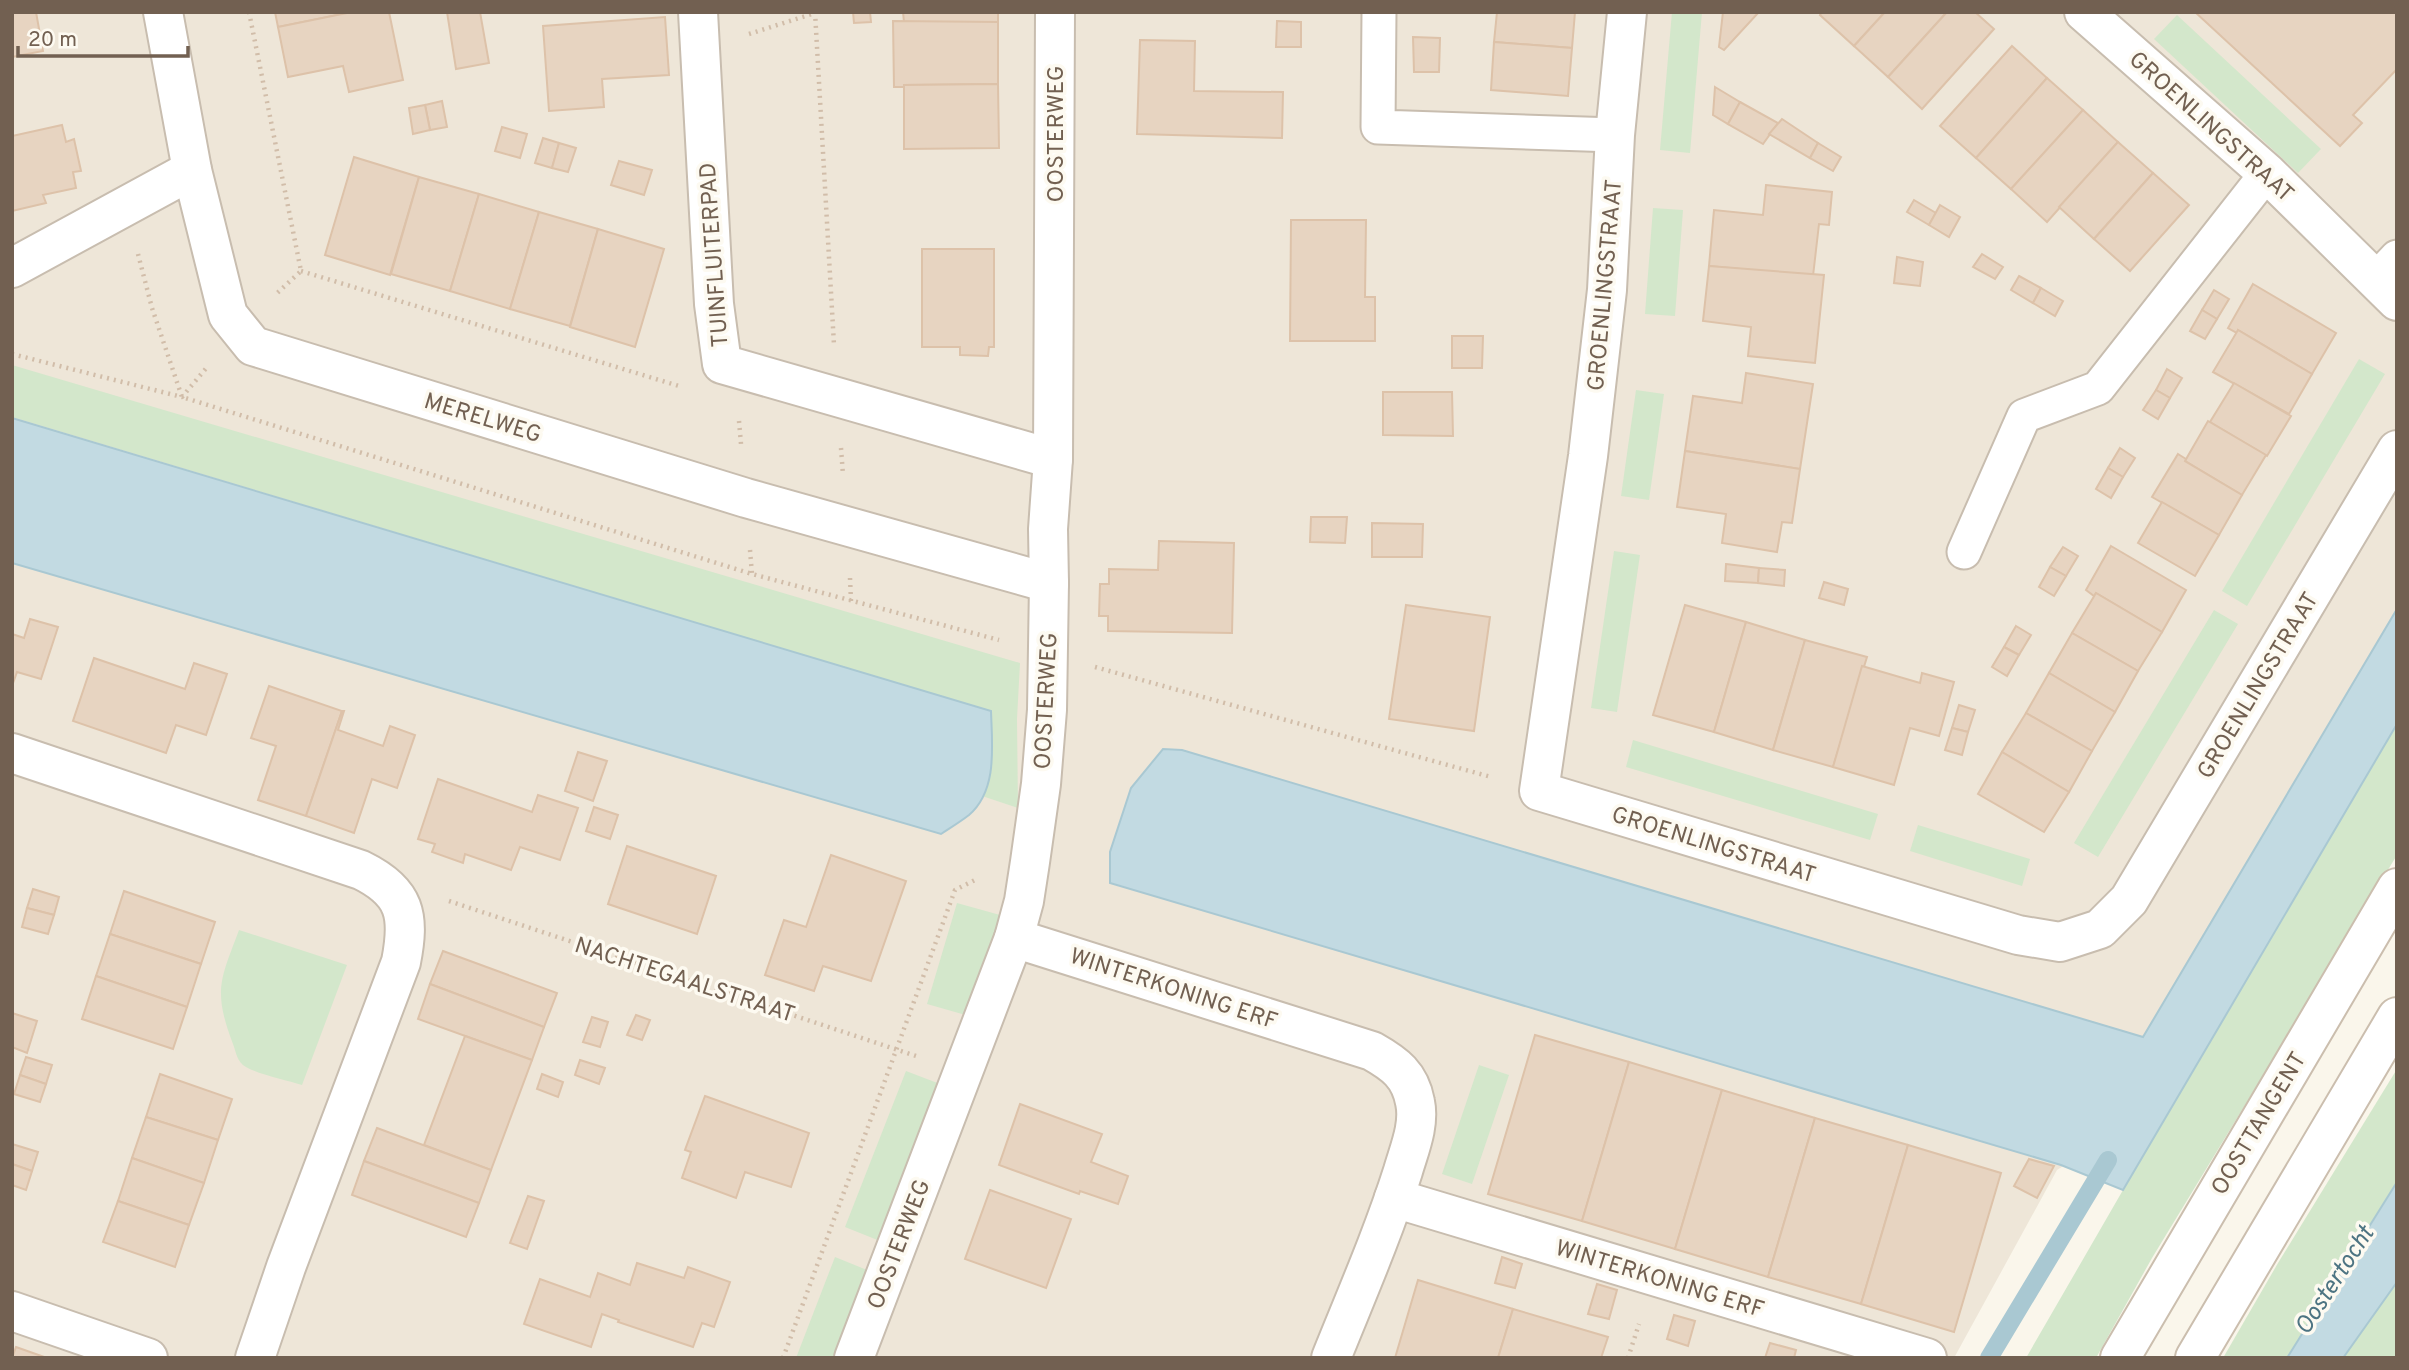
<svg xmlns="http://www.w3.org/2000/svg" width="2409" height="1370" font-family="Overpass,sans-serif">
	<rect width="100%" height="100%" fill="#faf6eb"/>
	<path fill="#eee6d8" d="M12 12H2397V781L2232 1057 2057 1170 1954 1358H12Z"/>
	<g fill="#d3e7cb">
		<path d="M1672 12H1702L1690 153 1660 150Z"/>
		<path d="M2177 15 2321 149 2298 173 2154 39Z"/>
		<path d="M1653 208 1683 210 1675 316 1645 314Z"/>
		<path d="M2359 359 2385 374 2247 606 2222 591Z"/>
		<path d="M12 365 1020 663 1017 719 1018 808 982 796 991 711 12 417Z"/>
		<path d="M1636 390 1664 394 1649 500 1621 496Z"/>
		<path d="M1614 551 1640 555 1617 712 1591 708Z"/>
		<path d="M2214 610 2238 624 2098 857 2074 843Z"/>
		<path d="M2397 724V855L2152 1258 2096 1358H2026L2231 1003Z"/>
		<path d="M1633 740 1878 814 1870 840 1626 767Z"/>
		<path d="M1918 825 2030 859 2022 886 1910 851Z"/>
		<path d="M957 903 1000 915 969 1016 927 1004Z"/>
		<path d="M239 930 347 965 302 1085C286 1080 260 1075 246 1067 237 1062 236 1052 233 1044 213 991 220 981 239 930Z"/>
		<path d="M1479 1065 1509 1075 1472 1184 1442 1174Z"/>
		<path d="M2397 1069V1182L2287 1358H2223L2278 1263Z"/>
		<path d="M906 1071 940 1084 880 1241 845 1227Z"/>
		<path d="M835 1257 867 1270 833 1358H796Z"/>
		<path d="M2397 1275V1358H2343L2368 1323Z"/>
	</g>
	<g fill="#c2dae2" stroke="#a9c8d2" stroke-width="2">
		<path d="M12 418 991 711C992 745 998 790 969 815 960 822 950 828 941 834L12 563Z"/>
		<path d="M2397 609V724L2123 1190 2061 1165 1110 883V852L1131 788 1163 749 1182 750 2143 1037Z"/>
		<path d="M2397 1182V1282L2343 1358H2287Z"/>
	</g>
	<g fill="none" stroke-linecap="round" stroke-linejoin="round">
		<path stroke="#a9c8d2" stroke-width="18" d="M1989 1358 2108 1160"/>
	</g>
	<g fill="#e7d4c1" stroke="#ddc2a9" stroke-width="2">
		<path d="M12 12H36L43 51 12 57Z"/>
		<path d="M275 12H352L278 27Z"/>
		<path d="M352 12H389L403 80 349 92 343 66 288 77 278 27Z"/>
		<path d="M447 12H480L489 63 456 69Z"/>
		<path d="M853 12H870L871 22 854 23Z"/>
		<path d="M903 12H998V22H904Z"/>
		<path d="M1497 12H1575L1572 48 1494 42Z"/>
		<path d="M1723 12H1759L1724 50 1719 47Z"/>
		<path d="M1822 12H1885L1854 46 1820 15Z"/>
		<path d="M1885 12H1947L1888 77 1854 46Z"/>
		<path d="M1947 12H1975L1994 29 1922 109 1888 77Z"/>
		<path d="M2195 12H2397V69L2353 115 2362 123 2340 146Z"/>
		<path d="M665 17 669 75 602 79 604 107 549 111 543 26Z"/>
		<path d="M893 21 998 22V84L904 85V87H894Z"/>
		<path d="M1277 21 1301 22V47H1276Z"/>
		<path d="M1413 37 1440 38 1439 72H1414Z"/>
		<path d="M1140 40 1195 41 1194 91 1283 92 1282 138 1137 134Z"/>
		<path d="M1494 42 1572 48 1568 96 1491 90Z"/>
		<path d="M2012 46 2047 78 1976 158 1940 126Z"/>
		<path d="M2047 78 2083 110 2011 189 1976 158Z"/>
		<path d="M998 84 999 148 904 149V85Z"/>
		<path d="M1715 87 1740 102 1728 124 1713 115Z"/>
		<path d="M442 101 447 127 430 130 425 105Z"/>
		<path d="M1740 102 1778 123 1763 144 1728 124Z"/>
		<path d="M425 105 430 130 413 134 409 108Z"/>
		<path d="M2083 110 2118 142 2047 222 2011 189Z"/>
		<path d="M1782 119 1818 143 1810 158 1769 134Z"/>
		<path d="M62 125 66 142 74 139 81 171 73 172 76 188 43 195 46 203 12 211V136Z"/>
		<path d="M502 127 527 134 520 158 495 151Z"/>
		<path d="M543 138 559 143 552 168 535 163Z"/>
		<path d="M2118 142 2153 173 2094 239 2059 207Z"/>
		<path d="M559 143 576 148 568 172 552 168Z"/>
		<path d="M1818 143 1841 157 1833 171 1810 158Z"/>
		<path d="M354 157 419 177 390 275 325 255Z"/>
		<path d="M619 161 652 170 644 195 611 185Z"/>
		<path d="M2153 173 2189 205 2130 271 2094 239Z"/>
		<path d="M419 177 479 194 450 291 391 274Z"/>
		<path d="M1766 185 1832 192 1829 225 1819 224 1813 276 1709 266 1714 210 1763 215Z"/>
		<path d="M479 194 539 212 510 309 450 291Z"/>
		<path d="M1914 200 1936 213 1929 225 1907 212Z"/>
		<path d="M1940 205 1960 217 1949 237 1929 225Z"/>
		<path d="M539 212 598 229 570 326 510 309Z"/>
		<path d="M1291 220H1366L1365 297H1375V341H1290Z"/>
		<path d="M598 229 664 249 635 347 570 327Z"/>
		<path d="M922 249H994V347H989L988 356 960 355V347H922Z"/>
		<path d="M1982 254 2003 267 1995 279 1973 267Z"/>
		<path d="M1897 257 1923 262 1920 286 1894 283Z"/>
		<path d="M1709 266 1824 275 1815 363 1748 356 1751 327 1703 321Z"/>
		<path d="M2019 276 2041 288 2033 303 2011 290Z"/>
		<path d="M2253 284 2336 333 2312 374 2238 330 2237 333 2228 328Z"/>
		<path d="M2041 288 2063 301 2055 316 2033 303Z"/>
		<path d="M2214 290 2229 299 2217 319 2202 310Z"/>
		<path d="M2202 310 2217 319 2205 339 2190 331Z"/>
		<path d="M2238 330 2312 374 2289 414 2213 372Z"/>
		<path d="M1452 336H1483L1482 368H1452Z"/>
		<path d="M2167 369 2182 378 2170 398 2156 390Z"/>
		<path d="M1746 373 1813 384 1800 469 1685 451 1693 396 1742 403Z"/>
		<path d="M2234 383 2291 416 2267 456 2210 422Z"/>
		<path d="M2156 390 2170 398 2158 419 2143 410Z"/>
		<path d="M1383 392H1452L1453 436 1383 435Z"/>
		<path d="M2208 421 2266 455 2242 495 2185 461Z"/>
		<path d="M2120 448 2135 458 2123 477 2108 468Z"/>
		<path d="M1685 451 1800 469 1792 523 1782 522 1777 552 1722 543 1726 514 1677 507Z"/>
		<path d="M2178 454 2186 459 2185 461 2242 495 2219 535 2152 497Z"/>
		<path d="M2108 468 2123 477 2111 498 2096 489Z"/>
		<path d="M2162 502 2219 535 2195 576 2138 543Z"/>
		<path d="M1311 517H1347L1345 543 1310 542Z"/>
		<path d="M1372 523 1423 524 1422 557H1372Z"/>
		<path d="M1159 541 1234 543 1232 633 1108 631V616H1099L1100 584H1109V569L1158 570Z"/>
		<path d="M2111 546 2186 590 2162 632 2096 593 2094 596 2086 590Z"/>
		<path d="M2063 547 2078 556 2066 576 2050 567Z"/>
		<path d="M1726 564 1759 568 1758 583 1725 581Z"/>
		<path d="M2050 567 2066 576 2054 596 2039 587Z"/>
		<path d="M1759 568 1785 570 1784 586 1758 583Z"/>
		<path d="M1824 582 1848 589 1844 605 1819 598Z"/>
		<path d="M2096 593 2162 632 2138 671 2072 633Z"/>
		<path d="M1406 605 1490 617 1474 731 1389 719Z"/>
		<path d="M1685 605 1746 622 1714 732 1653 715Z"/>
		<path d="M30 619 58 627 41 679 17 672 12 686V634L24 638Z"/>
		<path d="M1746 622 1805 640 1773 750 1714 732Z"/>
		<path d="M2016 626 2031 635 2019 655 2004 647Z"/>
		<path d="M2072 633 2138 671 2115 712 2049 673Z"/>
		<path d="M1805 640 1867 657 1833 767 1773 750Z"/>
		<path d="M2004 647 2019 655 2007 676 1992 667Z"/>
		<path d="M94 658 185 689 194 663 227 674 206 735 176 725 166 753 73 721Z"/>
		<path d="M1862 666 1920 683 1922 673 1954 682 1939 736 1910 728 1894 785 1833 767Z"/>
		<path d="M2049 673 2115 712 2092 751 2026 713Z"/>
		<path d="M269 686 342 711 306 816 258 800 276 746 251 738Z"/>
		<path d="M1959 705 1975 710 1968 732 1952 728Z"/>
		<path d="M342 711H344L338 730 383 746 390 726 415 735 397 788 372 779 354 833 306 816Z"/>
		<path d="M2026 713 2092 751 2069 792 2002 752Z"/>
		<path d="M1952 728 1968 732 1962 755 1945 750Z"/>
		<path d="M578 752 607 761 593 801 565 791Z"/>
		<path d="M2002 752 2069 792 2044 832 1978 794Z"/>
		<path d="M438 779 532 812 538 795 578 808 560 860 520 847 511 870 465 854 463 863 432 852 435 844 418 839Z"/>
		<path d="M594 807 618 815 610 839 586 831Z"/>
		<path d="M627 846 716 876 697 934 608 904Z"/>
		<path d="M831 855 906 881 871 981 823 966 814 991 765 975 784 920 806 927Z"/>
		<path d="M33 889 59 897 54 915 27 908Z"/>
		<path d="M124 891 215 922 201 964 110 934Z"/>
		<path d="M27 908 54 915 48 934 22 927Z"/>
		<path d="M110 934 201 964 187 1007 96 976Z"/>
		<path d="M443 951 557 993 544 1027 430 984Z"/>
		<path d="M96 976 187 1007 173 1049 82 1019Z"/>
		<path d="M430 984 544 1027 532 1060 418 1019Z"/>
		<path d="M12 1013 37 1021 27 1053 12 1047Z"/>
		<path d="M636 1015 650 1020 642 1040 627 1035Z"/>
		<path d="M592 1017 608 1022 600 1047 583 1042Z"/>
		<path d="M1535 1035 1629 1062 1582 1221 1488 1194Z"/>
		<path d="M465 1036 532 1060 491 1170 424 1145Z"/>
		<path d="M26 1057 52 1065 46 1084 20 1075Z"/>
		<path d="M580 1060 605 1068 599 1084 575 1075Z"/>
		<path d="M1629 1062 1722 1090 1675 1249 1582 1221Z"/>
		<path d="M160 1074 232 1099 218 1140 146 1117Z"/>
		<path d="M542 1074 563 1082 558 1097 537 1089Z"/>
		<path d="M20 1075 46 1084 40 1102 14 1094Z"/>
		<path d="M1722 1090 1815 1118 1768 1277 1675 1249Z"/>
		<path d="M705 1096 809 1133 791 1187 745 1172 736 1198 682 1178 691 1152 685 1150Z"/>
		<path d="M1020 1104 1102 1134 1091 1162 1128 1176 1118 1204 1080 1191 1079 1194 999 1165Z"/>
		<path d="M146 1117 218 1140 204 1183 132 1158Z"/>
		<path d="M1815 1118 1908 1145 1861 1304 1768 1277Z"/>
		<path d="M377 1128 491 1170 479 1203 364 1161Z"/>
		<path d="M12 1144 38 1152 32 1171 12 1164Z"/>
		<path d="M1908 1145 2001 1173 1954 1332 1861 1304Z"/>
		<path d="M132 1158 204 1183 189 1225 118 1201Z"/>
		<path d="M2029 1159 2054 1166 2037 1198 2014 1186Z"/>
		<path d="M364 1161 479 1203 466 1237 352 1195Z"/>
		<path d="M12 1164 32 1171 26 1190 12 1185Z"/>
		<path d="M990 1190 1071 1219 1046 1288 965 1259Z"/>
		<path d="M528 1196 544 1201 527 1249 510 1243Z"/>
		<path d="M118 1201 189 1225 175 1267 103 1242Z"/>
		<path d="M1502 1257 1522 1264 1515 1288 1495 1283Z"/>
		<path d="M637 1263 684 1278 688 1267 730 1282 714 1327 702 1323 693 1347 618 1322 619 1320 602 1314 591 1347 524 1324 540 1279 590 1297 598 1273 630 1285Z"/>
		<path d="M1418 1280 1513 1309 1498 1358H1395Z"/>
		<path d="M1597 1284 1617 1290 1609 1319 1588 1314Z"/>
		<path d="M1513 1309 1608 1337 1601 1358H1498Z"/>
		<path d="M1674 1315 1695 1321 1688 1346 1667 1339Z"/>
		<path d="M1770 1343 1796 1350 1794 1358H1765Z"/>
		<path d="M16 1347 47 1358H12Z"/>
	</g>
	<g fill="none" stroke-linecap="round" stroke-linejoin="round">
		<defs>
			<g id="service">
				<path d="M1379 12 1378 127 1615 135"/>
				<path d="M2376 279 2397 257"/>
				<path d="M1964 552 2024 416 2098 388 2267 173"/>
			</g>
			<path id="pedestrian" d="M1394 1198 1927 1358"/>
			<g id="minor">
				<path d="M163 12 192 170 228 315 253 346 746 498 1049 583"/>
				<path d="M698 12 714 304 722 364 1053 459"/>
				<path d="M1627 12 1615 135 1607 290 1588 456 1539 791 2018 935 2060 942 2100 929 2129 900 2397 450"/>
				<path d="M2084 12 2267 173 2397 301"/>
				<path d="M12 268 192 170"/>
				<path d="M12 753 361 870C406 892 410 916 401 962L286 1267 255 1358"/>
				<path d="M1014 938 1372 1051C1395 1064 1410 1075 1415 1102 1420 1125 1409 1150 1403 1171 1383 1234 1356 1296 1331 1358"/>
				<path d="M12 1311 148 1358"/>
				<path d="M854 1358 1014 938 1024 901 1030 862 1041 784 1047 710 1049 583 1048 529 1053 459 1055 12"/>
			</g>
			<g id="secondary">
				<path d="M2120 1358 2397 888"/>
				<path d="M2195 1358 2397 1017"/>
			</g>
		</defs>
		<use href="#service" stroke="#c8bdaf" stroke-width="37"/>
		<use href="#pedestrian" stroke="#c8bdaf" stroke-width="42"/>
		<use href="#minor" stroke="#c8bdaf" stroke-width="42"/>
		<use href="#secondary" stroke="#cbbeae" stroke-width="42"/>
		<g stroke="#d1bda9" stroke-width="4.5" stroke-dasharray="2 5" stroke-linecap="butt">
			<path d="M249 12 301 271 274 296"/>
			<path d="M815 12 834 345"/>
			<path d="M749 34 815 13"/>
			<path d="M138 254 152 308 182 397 752 574 999 640"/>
			<path d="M301 271 679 386"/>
			<path d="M12 354 182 397 208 366"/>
			<path d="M739 421 741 444"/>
			<path d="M841 448 843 475"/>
			<path d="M750 550 752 574"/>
			<path d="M850 578 851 601"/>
			<path d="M1095 667 1491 777"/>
			<path d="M449 901 916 1056"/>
			<path d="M783 1358 955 890 977 879"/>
			<path d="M1628 1358 1639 1324"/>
		</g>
		<use href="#service" stroke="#fff" stroke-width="33"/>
		<use href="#pedestrian" stroke="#fff" stroke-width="38"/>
		<use href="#minor" stroke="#fff" stroke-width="38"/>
		<use href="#secondary" stroke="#fff" stroke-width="38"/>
	</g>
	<g text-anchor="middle" stroke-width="7" stroke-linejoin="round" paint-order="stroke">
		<g font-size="23" fill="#726051" stroke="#fdfaf1">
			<text transform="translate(2212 126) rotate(42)" y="8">GROENLINGSTRAAT</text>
			<text transform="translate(1055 134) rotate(-90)" y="8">OOSTERWEG</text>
			<text transform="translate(713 255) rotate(-94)" y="8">TUINFLUITERPAD</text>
			<text transform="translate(1604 285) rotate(-85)" y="8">GROENLINGSTRAAT</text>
			<text transform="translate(483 417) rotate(17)" y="8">MERELWEG</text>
			<text transform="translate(2257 685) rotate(-59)" y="8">GROENLINGSTRAAT</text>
			<text transform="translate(1045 701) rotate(-87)" y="8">OOSTERWEG</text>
			<text transform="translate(1714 844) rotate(17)" y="8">GROENLINGSTRAAT</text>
			<text transform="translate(685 979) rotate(18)" y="8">NACHTEGAALSTRAAT</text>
			<text transform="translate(1174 988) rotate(18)" y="8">WINTERKONING ERF</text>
			<text transform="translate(2258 1123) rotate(-59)" y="8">OOSTTANGENT</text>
			<text transform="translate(898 1244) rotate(-69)" y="8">OOSTERWEG</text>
			<text transform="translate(1660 1278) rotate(17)" y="8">WINTERKONING ERF</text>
		</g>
		<g font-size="24" font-style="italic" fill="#4d7482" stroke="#fdfaf1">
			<text transform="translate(2334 1280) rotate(-57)" y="8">Oostertocht</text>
		</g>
	</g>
	<rect width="2409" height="1370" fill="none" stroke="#726051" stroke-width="28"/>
	<path d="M18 46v10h170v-10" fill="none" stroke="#726051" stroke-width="3.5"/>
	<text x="28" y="46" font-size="21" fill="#726051" stroke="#fdfaf1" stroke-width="5" paint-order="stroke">20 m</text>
</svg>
